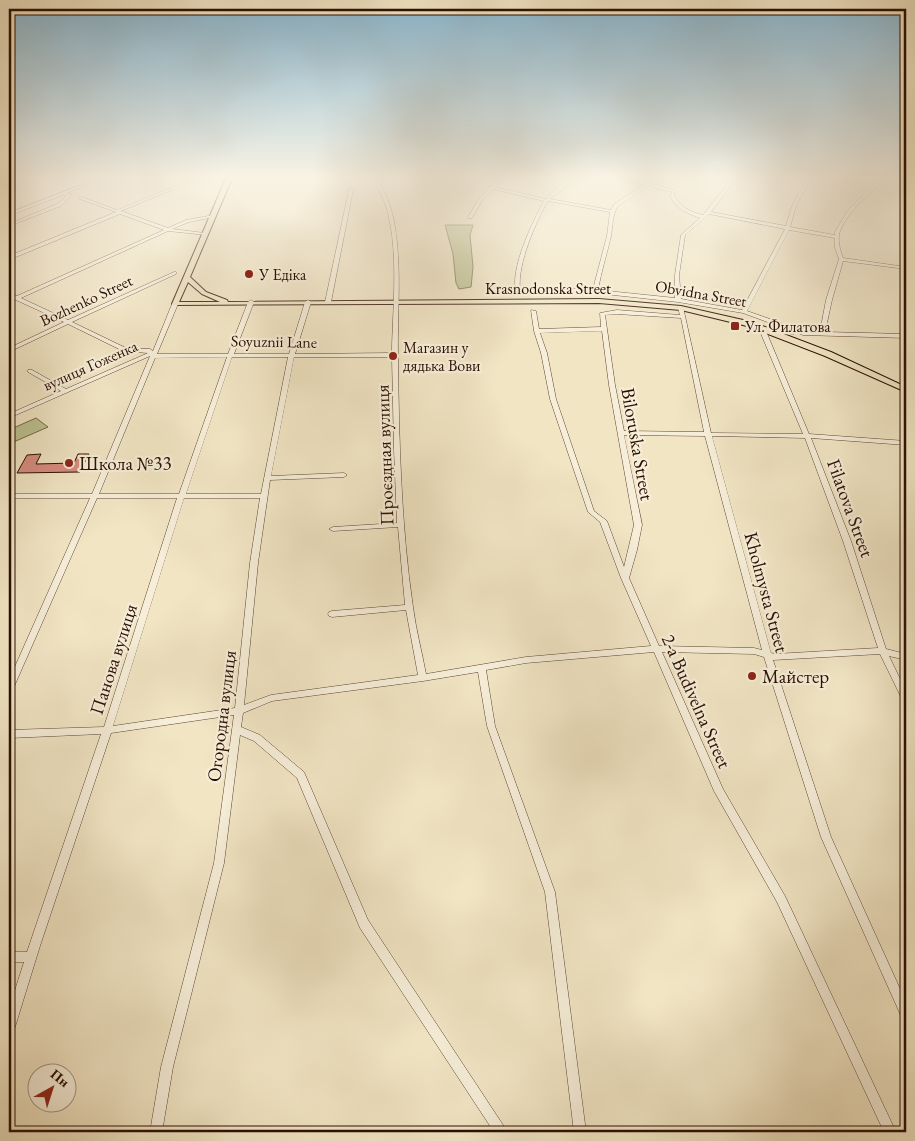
<svg xmlns="http://www.w3.org/2000/svg" width="915" height="1141" font-family="'EB Garamond',serif">
	<rect width="100%" height="100%" fill="#f1e5c4"/>
	<filter id="stains"><feTurbulence type="fractalNoise" baseFrequency=".004" numOctaves="4"/><feColorMatrix values="0 0 0 0 .2 0 0 0 0 .09 0 0 0 0 .02 0 0 0 .5 -.17"/></filter>
	<radialGradient id="worn" r=".72"><stop offset=".6" stop-color="#630" stop-opacity="0"/><stop offset="1" stop-color="#630" stop-opacity=".3"/></radialGradient>
	<g fill="#bdc391" stroke="#746848">
		<path d="M445 225H473L470 235 473 267 471 287 459 289 456 283 453 254Z"/>
		<path d="M36 418 48 427 9 444V430Z"/>
	</g>
	<path fill="#d88c81" stroke="#2a0e00" d="M41 454 36 464 74 463 78 454H89L80 472 17 473 27 455Z"/>
	<g fill="none" stroke-linecap="round" stroke-linejoin="round">
		<defs>
			<g id="minor">
				<path d="M104 176H109L67 193 72 195 61 206 9 226V224L57 204 67 196 63 195 11 215H9V213Z"/>
				<path d="M200 176H205L121 211 168 228 186 220 214 215V217L189 222 172 229 205 233H207V235L168 231 21 298 68 320 174 272H176V274L72 322 126 348 150 349 153 351 172 304 175 302 178 304 157 354H228L248 302 251 300 254 302 234 354H289L305 302 308 300 311 302 295 354 392 353C392 305 405 213 369 176H373C386 188 392 210 395 227 402 270 397 314 398 357 399 440 401 525 413 607 416 630 422 652 426 674L526 657 651 646 621 578 600 522 588 512 550 399 541 353 534 331 531 310 536 311 539 329 601 327 600 313 617 310 680 315 678 308 683 307 711 433 803 434 759 329 762 327 789 330 743 313 678 302 595 293 516 291C510 269 533 220 544 201L493 189 483 199 472 218H468V217L480 197 489 188V186H491L502 176H506L495 187 546 199C553 191 569 176 579 176L550 199 611 210 614 204 644 185 607 177 606 176H612L647 184 659 176H663L651 184 675 190 674 195C680 207 690 212 703 215L734 176H738L711 212 786 226 792 206 808 176H812L796 206 790 227 835 235V232L848 210 882 176H886C872 194 849 208 840 231 837 239 840 250 843 258L906 267V269L843 261 832 300 825 332 906 334V338L803 335 796 332 794 334 766 331 809 434 906 441V445L811 438 851 541 886 649 906 654V660L889 656 906 691V702L903 701 880 654 773 660 831 837 906 1002V1020L902 1018 821 837 764 657 754 654 662 652 723 789 785 896 896 1132H884L777 902 714 791 654 652 526 663 486 670 495 726 555 892 586 1132H574L545 892 487 726 478 672 423 681 272 701 243 713 241 727 260 735 304 772 368 920 505 1128 507 1132H494L360 928 297 778 254 741 240 735 224 863 173 1067 162 1132H150L161 1067 214 863 234 715 111 733 40 946 15 1027 13 1031 9 1033V1009L24 962H9V952H27L101 734 9 738V730L104 727 177 498H97L13 689 12 691 9 692V680L90 498H15L9 501V496L13 494H92L150 356 9 418V414L61 391 28 372V370H32L66 389 148 353 123 351 68 324 9 352V348L64 322 16 300 9 302V299L12 298 9 296V293L17 296 164 230 120 214 11 259H9V256L116 212 80 199V197H82L117 210ZM648 186 672 192 670 195C676 209 686 213 700 218L681 235 675 275V298L598 290C601 272 607 254 611 236 613 226 612 215 618 206ZM548 201 610 212 607 236 593 289H520C517 265 536 221 548 201ZM709 214 785 229 742 310 681 299 679 275 685 235ZM789 230 835 238V248L839 259 826 300 820 332 804 331 747 311ZM617 314 681 318 704 432 624 431 615 385 605 315ZM602 331 609 385 634 525 624 567 607 521 594 511 556 399 547 353 540 333ZM227 357 179 494H99L155 358ZM232 357H288L261 494H186ZM294 357H392L394 450 397 523 333 527 329 529 333 531 398 527 405 605 332 611 329 612 328 614 329 616 332 617 406 610 418 675 271 695 244 705 258 563 270 480 344 477 347 475 344 473 271 476ZM624 435 705 436 762 650 754 648 659 646 629 578 637 550 642 525ZM712 436 805 438 843 541 878 648 775 654 771 653ZM184 498H260L250 563 235 708 113 726Z"/>
				<path d="M351 189 353 190 331 302 328 304 325 302 349 190Z"/>
			</g>
			<path id="major" d="M227 176H233L190 277 206 292 227 300 228 302 599 299 681 306 752 322 831 352 906 387V392L825 356 747 326 681 310 599 303 173 305 172 304ZM188 282 202 294 220 302H179Z"/>
		</defs>
		<use href="#minor" stroke="#5c4431" stroke-width="1"/>
		<use href="#major" stroke="#2a0e00" stroke-width="2"/>
		<use href="#minor" fill="#f6eed9" fill-rule="evenodd"/>
		<use href="#major" fill="#f1e5c4" fill-rule="evenodd"/>
	</g>
	<linearGradient id="sky" x2="0" y2="1"><stop stop-color="#89b8d2"/><stop offset="0.53" stop-color="#f9f3e4"/><stop offset="1" stop-color="#f9f3e4" stop-opacity="0"/></linearGradient>
	<rect width="915" height="335" fill="url(#sky)"/>
	<g fill="#8f2418" stroke="#f6eed9" stroke-width="2">
		<circle cx="249" cy="274" r="5"/>
		<rect x="730" y="321" width="10" height="10" rx="2.5"/>
		<circle cx="393" cy="356" r="5"/>
		<circle cx="69" cy="463" r="5"/>
		<circle cx="752" cy="676" r="5"/>
	</g>
	<g text-anchor="middle" stroke-width="4.5" stroke-linejoin="round" paint-order="stroke">
		<g font-size="16" fill="#2a0e00" stroke="#f6eed9" text-anchor="start">
			<text x="259" y="280">У Едіка</text>
			<text x="745" y="332">Ул. Филатова</text>
			<text x="403" y="353">Магазин у<tspan x="403" dy="18">дядька Вови</tspan></text>
		</g>
		<g font-size="16" fill="#2a0e00" stroke="#f6eed9">
			<text x="548" y="294">Krasnodonska Street</text>
			<text transform="translate(701 293) rotate(10)" y="6">Obvidna Street</text>
			<text transform="translate(86 300) rotate(-25)" y="6">Bozhenko Street</text>
			<text transform="translate(274 341) rotate(1)" y="6">Soyuznii Lane</text>
			<text transform="translate(90 365) rotate(-24)" y="6">вулиця Гоженка</text>
		</g>
		<g font-size="19" fill="#2a0e00" stroke="#f6eed9">
			<text transform="translate(638 444) rotate(80)" y="7">Biloruska Street</text>
			<text transform="translate(384 455) rotate(-92)" y="7">Проєздная вулиця</text>
			<text transform="translate(851 508) rotate(70)" y="7">Filatova Street</text>
			<text transform="translate(767 592) rotate(75)" y="7">Kholmysta Street</text>
			<text transform="translate(113 659) rotate(-72)" y="7">Панова вулиця</text>
			<text transform="translate(697 701) rotate(66)" y="7">2-a Budivelna Street</text>
			<text transform="translate(221 716) rotate(-83)" y="7">Огородна вулиця</text>
		</g>
		<g font-size="19" fill="#2a0e00" stroke="#f6eed9" text-anchor="start">
			<text x="79" y="470">Школа №33</text>
			<text x="762" y="683">Майстер</text>
		</g>
	</g>
	<rect width="915" height="1141" fill="none" stroke="#f1e5c4" stroke-width="30"/>
	<rect x="10" y="10" width="895" height="1121" fill="none" stroke="#2a0e00" stroke-width="2.5"/>
	<rect x="15" y="15" width="885" height="1111" fill="none" stroke="#2a0e00"/>
	<g transform="translate(52 1088) rotate(39)"><circle r="24" fill="#f6eed9" stroke="#a49482"/>
	<path d="M0-4L9 19L0 12L-9 19Z" fill="#8f2418"/>
	<text y="-8" font-size="14" font-weight="bold" text-anchor="middle" fill="#2a0e00">Пн</text>
	</g>
	<rect width="100%" height="100%" filter="url(#stains)"/>
	<rect width="100%" height="100%" fill="url(#worn)"/>
</svg>
